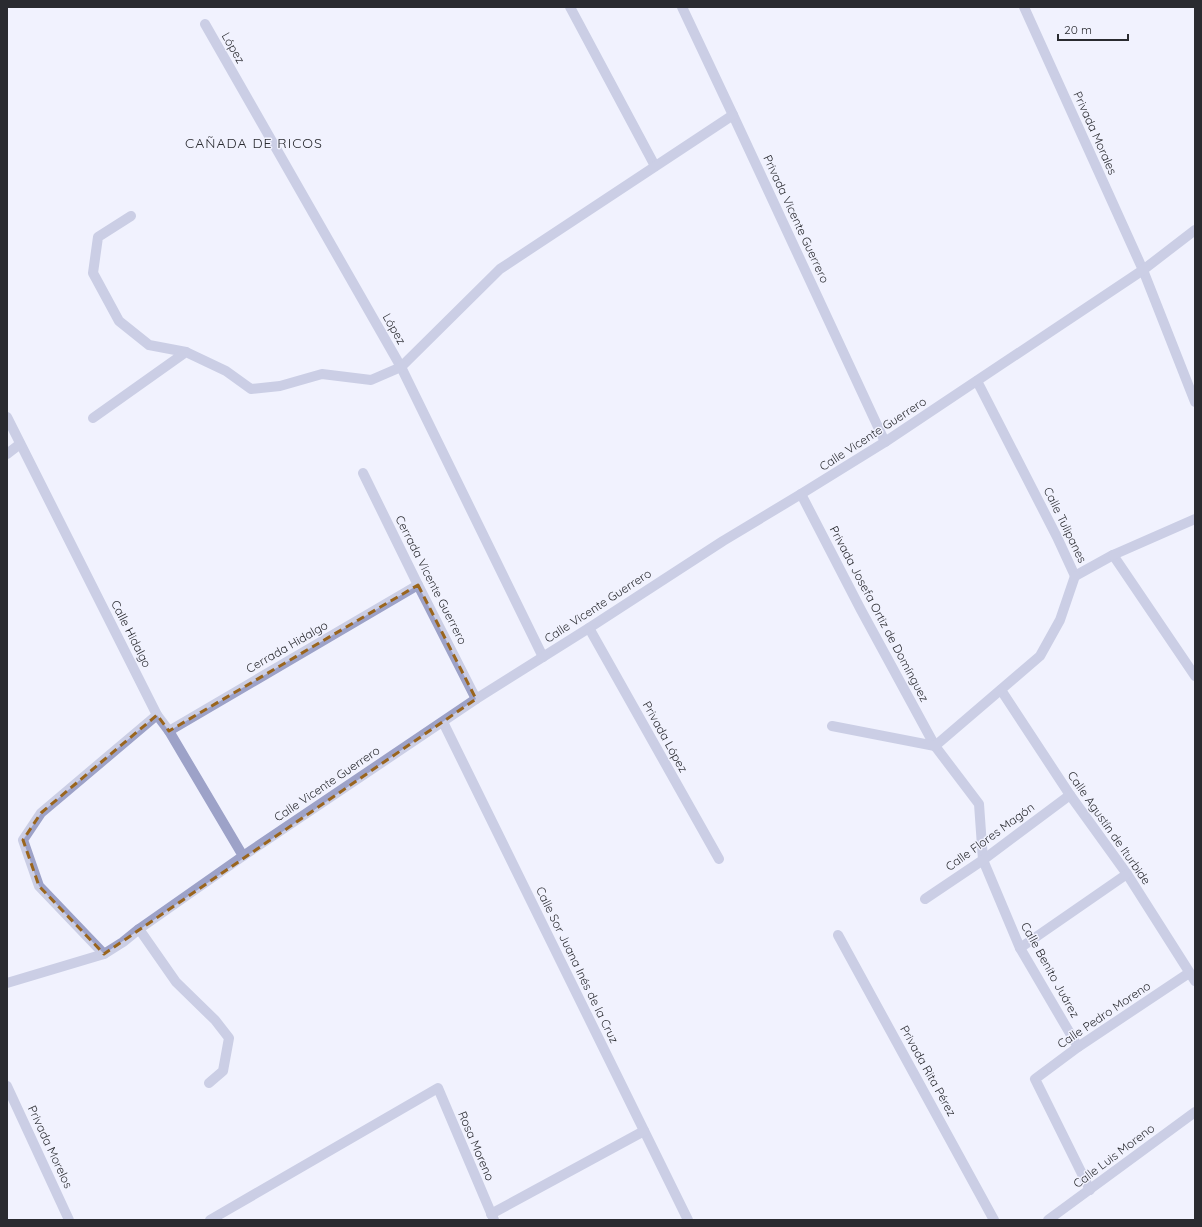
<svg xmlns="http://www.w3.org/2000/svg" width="1202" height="1227" font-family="Quicksand,sans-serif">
	<rect width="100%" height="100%" fill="#f1f2fe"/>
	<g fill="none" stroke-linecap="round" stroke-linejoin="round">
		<g stroke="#9da2c8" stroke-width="10">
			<path d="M570 7 655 166"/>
			<path d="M682 7 733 115 885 442"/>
			<path d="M1024 7 1143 270 1195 402"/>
			<path d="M205 24 401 367 543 657"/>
			<path d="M131 216 98 237 93 273 119 321 149 345 186 352"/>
			<path d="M977 381 1057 537 1075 576 1113 555 1195 676"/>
			<path d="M7 417 157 715 169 731 243 856"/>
			<path d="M93 418 186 352 226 371 251 389 280 386 322 374 371 380 401 367 500 269 733 115"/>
			<path d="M7 454 20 444"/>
			<path d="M363 473 418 585 476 699"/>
			<path d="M801 494 861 610 935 746 979 804 983 860 1020 948 1078 1047"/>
			<path d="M1113 555 1195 519"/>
			<path d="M589 628 719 859"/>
			<path d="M1001 690 1070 795 1127 874 1195 981"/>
			<path d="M443 722 688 1220"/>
			<path d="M832 726 935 746 1040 656 1060 620 1075 576"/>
			<path d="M169 731 418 585"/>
			<path d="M925 899 983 860 1070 795"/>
			<path d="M139 929 176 982 215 1020 229 1038 223 1071 209 1083"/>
			<path d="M838 935 994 1220"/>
			<path d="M1020 948 1127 874"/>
			<path d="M104 954 39 886 23 840 41 813 157 715"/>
			<path d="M7 983 104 954 123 942 139 929 243 856 476 699 589 628 723 541 801 494 885 442 1143 270 1195 230"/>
			<path d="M7 1086 69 1220"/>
			<path d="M1090 1190 1035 1079 1078 1047 1189 973"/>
			<path d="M491 1214 644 1131"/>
			<path d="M210 1220 438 1088 494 1220"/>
			<path d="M1048 1220 1195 1112"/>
		</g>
	</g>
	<path d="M0 0H1202V1227H0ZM418 585 476 699 104 954 39 886 23 840 41 813 157 715 169 731Z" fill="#f1f2fe" fill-opacity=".55" fill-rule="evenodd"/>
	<path fill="none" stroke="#9a651d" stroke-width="3" stroke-dasharray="8 5" stroke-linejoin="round" d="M418 585 476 699 104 954 39 886 23 840 41 813 157 715 169 731Z"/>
	<g text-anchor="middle" stroke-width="3" stroke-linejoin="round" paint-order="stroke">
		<g font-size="12" fill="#2a2b30" stroke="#f1f2fe">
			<text transform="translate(233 48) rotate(60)" y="4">López</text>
			<text transform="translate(1095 133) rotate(66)" y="4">Privada Morales</text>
			<text transform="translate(796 219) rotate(65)" y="4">Privada Vicente Guerrero</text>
			<text transform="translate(394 329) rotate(60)" y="4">López</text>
			<text transform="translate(873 434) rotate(-33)" y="4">Calle Vicente Guerrero</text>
			<text transform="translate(1065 525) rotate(64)" y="4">Calle Tulipanes</text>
			<text transform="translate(431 580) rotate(63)" y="4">Cerrada Vicente Guerrero</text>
			<text transform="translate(598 606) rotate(-33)" y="4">Calle Vicente Guerrero</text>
			<text transform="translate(879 614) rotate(62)" y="4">Privada Josefa Ortiz de Domínguez</text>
			<text transform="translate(131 634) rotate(63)" y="4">Calle Hidalgo</text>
			<text transform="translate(287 647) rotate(-30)" y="4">Cerrada Hidalgo</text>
			<text transform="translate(665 737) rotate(61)" y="4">Privada López</text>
			<text transform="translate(327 784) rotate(-34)" y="4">Calle Vicente Guerrero</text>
			<text transform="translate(1109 828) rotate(55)" y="4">Calle Agustín de Iturbide</text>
			<text transform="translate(990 837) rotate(-36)" y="4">Calle Flores Magón</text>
			<text transform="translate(577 965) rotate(64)" y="4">Calle Sor Juana Inés de la Cruz</text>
			<text transform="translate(1050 970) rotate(61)" y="4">Calle Benito Juárez</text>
			<text transform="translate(1104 1015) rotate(-34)" y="4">Calle Pedro Moreno</text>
			<text transform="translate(928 1071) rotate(61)" y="4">Privada Rita Pérez</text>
			<text transform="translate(476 1146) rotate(67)" y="4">Rosa Moreno</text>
			<text transform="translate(50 1147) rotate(65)" y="4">Privada Morelos</text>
			<text transform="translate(1114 1156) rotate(-37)" y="4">Calle Luis Moreno</text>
		</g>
		<g font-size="14" letter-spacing="1" fill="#2a2b30" stroke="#f1f2fe">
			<text x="254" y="148">CAÑADA DE RICOS</text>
		</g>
	</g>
	<rect width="1202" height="1227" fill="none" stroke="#2a2b30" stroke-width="16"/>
	<path d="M1058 34v6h70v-6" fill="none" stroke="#2a2b30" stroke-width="2"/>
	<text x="1064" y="34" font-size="12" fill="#2a2b30" stroke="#f1f2fe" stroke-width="3" paint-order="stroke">20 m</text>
</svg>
